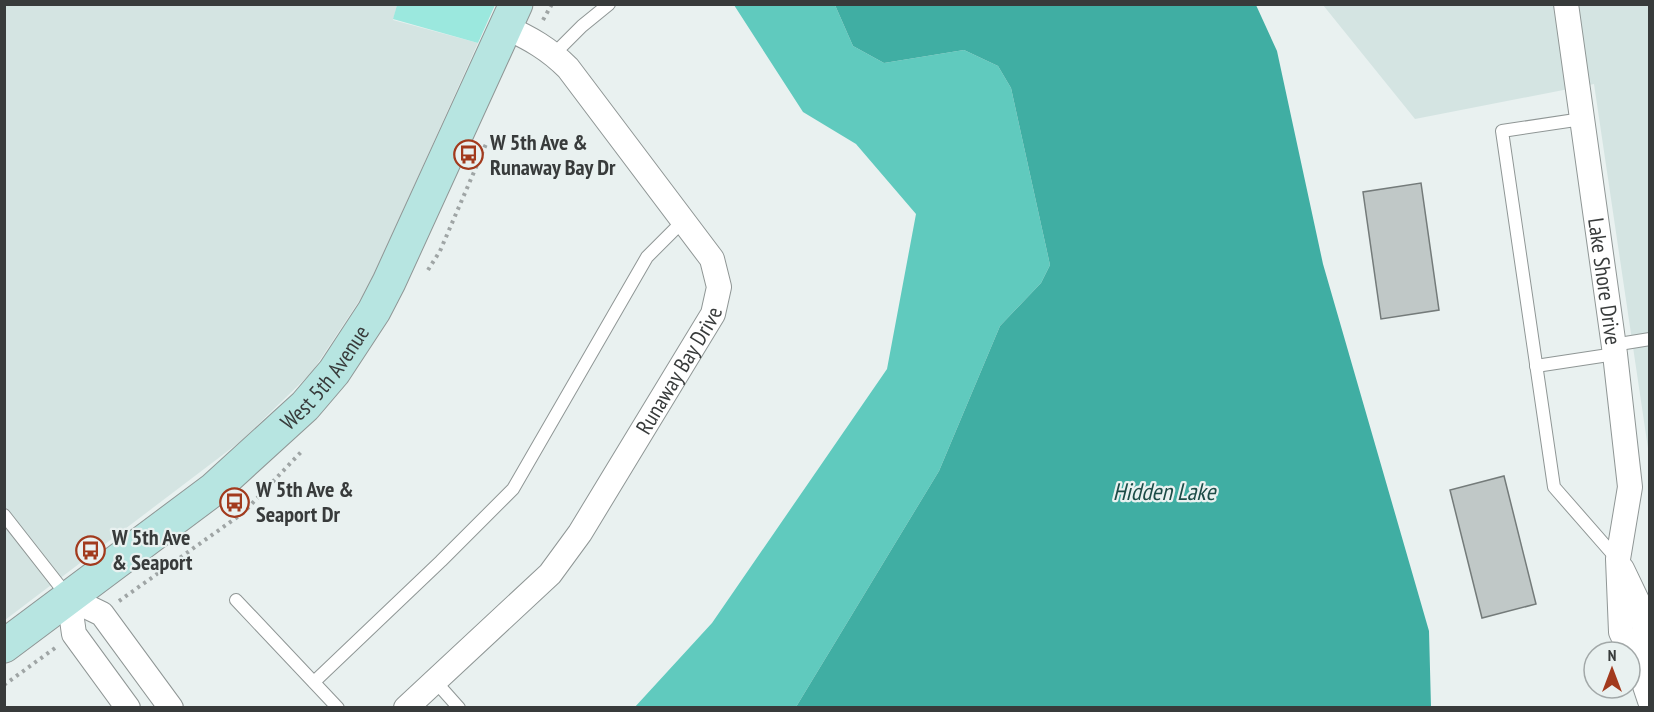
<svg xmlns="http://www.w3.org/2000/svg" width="1654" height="712" font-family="'PT Sans Narrow',sans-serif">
	<rect width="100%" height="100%" fill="#e9f1f0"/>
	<g fill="#d4e4e2">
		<path d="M5 5H397L393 20 478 43 369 286 312 372 241 441 5 620Z"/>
		<path d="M1323 5H1649V455L1594 84 1415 119Z"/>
	</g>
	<path fill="#9be8de" d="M397 5V4L495 5 478 43 393 19Z"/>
	<path fill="#60cabe" d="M734 5H835L853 46 884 63 964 50 998 66 1011 88 1050 265 1041 283 1000 326 939 471 796 707 634 708 712 623 887 369 916 214 856 144 803 112Z"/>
	<path fill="#40aea3" d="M835 5H1256L1277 51 1323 264 1429 631 1431 707H796L939 471 1000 326 1041 283 1050 265 1011 88 998 66 964 50 884 63 853 46Z"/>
	<g fill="#c0c8c7" stroke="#747b7a" stroke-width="1.5">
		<path d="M1421 183 1439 310 1381 319 1363 192Z"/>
		<path d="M1504 476 1536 604 1482 618 1450 490Z"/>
	</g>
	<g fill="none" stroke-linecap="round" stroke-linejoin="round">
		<defs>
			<g id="service">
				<path d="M554 54 582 26 609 4"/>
				<path d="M1582 119 1502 131 1554 487 1617 559"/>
				<path d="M1613 345 1650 339"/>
				<path d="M1536 366 1615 354"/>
				<path d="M4 515 69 598"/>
				<path d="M236 600 338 708"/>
				<path d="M435 681 459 708"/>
				<path d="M314 682 441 561 513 489 647 257 683 221"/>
			</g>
			<g id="minor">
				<path id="s1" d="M1566 4 1615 354 1630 487 1618 559 1621 632 1641 674 1650 701"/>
				<path d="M1622 569 1643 613 1645 638 1641 674"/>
				<path d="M69 598 102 614 171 708"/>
				<path d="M69 598 74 634 128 708"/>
				<path id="s2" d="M406 708 550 574 580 533 713 314 719 287 712 259 568 68C549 49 530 38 505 27"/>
			</g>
			<g id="secondary">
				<path id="s3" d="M4 646 214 489 305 406 334 372 374 311 389 282 516 4"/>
			</g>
		</defs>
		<use href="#service" stroke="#8f9695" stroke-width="14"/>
		<use href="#minor" stroke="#8f9695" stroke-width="26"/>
		<use href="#secondary" stroke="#8f9695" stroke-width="35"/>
		<g stroke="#9fa5a5" stroke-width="4" stroke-dasharray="3 4.5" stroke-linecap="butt">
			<path d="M543 20 552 4"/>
			<path d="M428 270 440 251 486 144"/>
			<path d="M119 601 243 513 303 450"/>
			<path d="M4 685 55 648"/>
		</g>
		<use href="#service" stroke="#fff" stroke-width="12"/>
		<use href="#minor" stroke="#fff" stroke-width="24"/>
		<use href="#secondary" stroke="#b7e5e1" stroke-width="33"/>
	</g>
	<defs>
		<symbol id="bus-ring" viewBox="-11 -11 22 22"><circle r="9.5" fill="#e9f1f0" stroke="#a23a1d" stroke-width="1.5"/><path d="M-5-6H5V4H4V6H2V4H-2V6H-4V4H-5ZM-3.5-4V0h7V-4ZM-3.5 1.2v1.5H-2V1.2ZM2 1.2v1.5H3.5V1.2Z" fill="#a23a1d"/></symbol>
	</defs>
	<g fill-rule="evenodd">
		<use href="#bus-ring" x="452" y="138" width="33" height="33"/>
		<use href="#bus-ring" x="218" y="486" width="33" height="33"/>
		<use href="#bus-ring" x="74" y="534" width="33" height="33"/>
	</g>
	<g text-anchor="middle" stroke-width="4.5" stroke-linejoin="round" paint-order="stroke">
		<g font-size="22" font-weight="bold" fill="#383b3b" stroke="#e9f1f0" text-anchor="start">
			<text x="490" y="150">W 5th Ave &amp;<tspan x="490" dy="25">Runaway Bay Dr</tspan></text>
			<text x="256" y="497">W 5th Ave &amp;<tspan x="256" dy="25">Seaport Dr</tspan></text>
			<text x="112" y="545">W 5th Ave<tspan x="112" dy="25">&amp; Seaport</tspan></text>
		</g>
		<g font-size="22" fill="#383b3b" stroke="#e9f1f0">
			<text dy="8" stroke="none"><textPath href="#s1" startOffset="280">Lake Shore Drive</textPath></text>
			<text dy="8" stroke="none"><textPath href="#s2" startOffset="438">Runaway Bay Drive</textPath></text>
			<text dy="8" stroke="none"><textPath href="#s3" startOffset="420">West 5th Avenue</textPath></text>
		</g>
		<g font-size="24" font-style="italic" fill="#1c4c47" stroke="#e9f1f0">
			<text x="1164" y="500">Hidden Lake</text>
		</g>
	</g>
	<rect width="1654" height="712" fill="none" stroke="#383b3b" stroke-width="12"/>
	<g transform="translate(1612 670)"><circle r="28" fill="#e9f1f0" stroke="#a2a8a8" stroke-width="1.5"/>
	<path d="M0-4.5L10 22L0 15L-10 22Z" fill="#a23a1d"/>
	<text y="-9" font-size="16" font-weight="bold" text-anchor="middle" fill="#383b3b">N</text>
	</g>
</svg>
